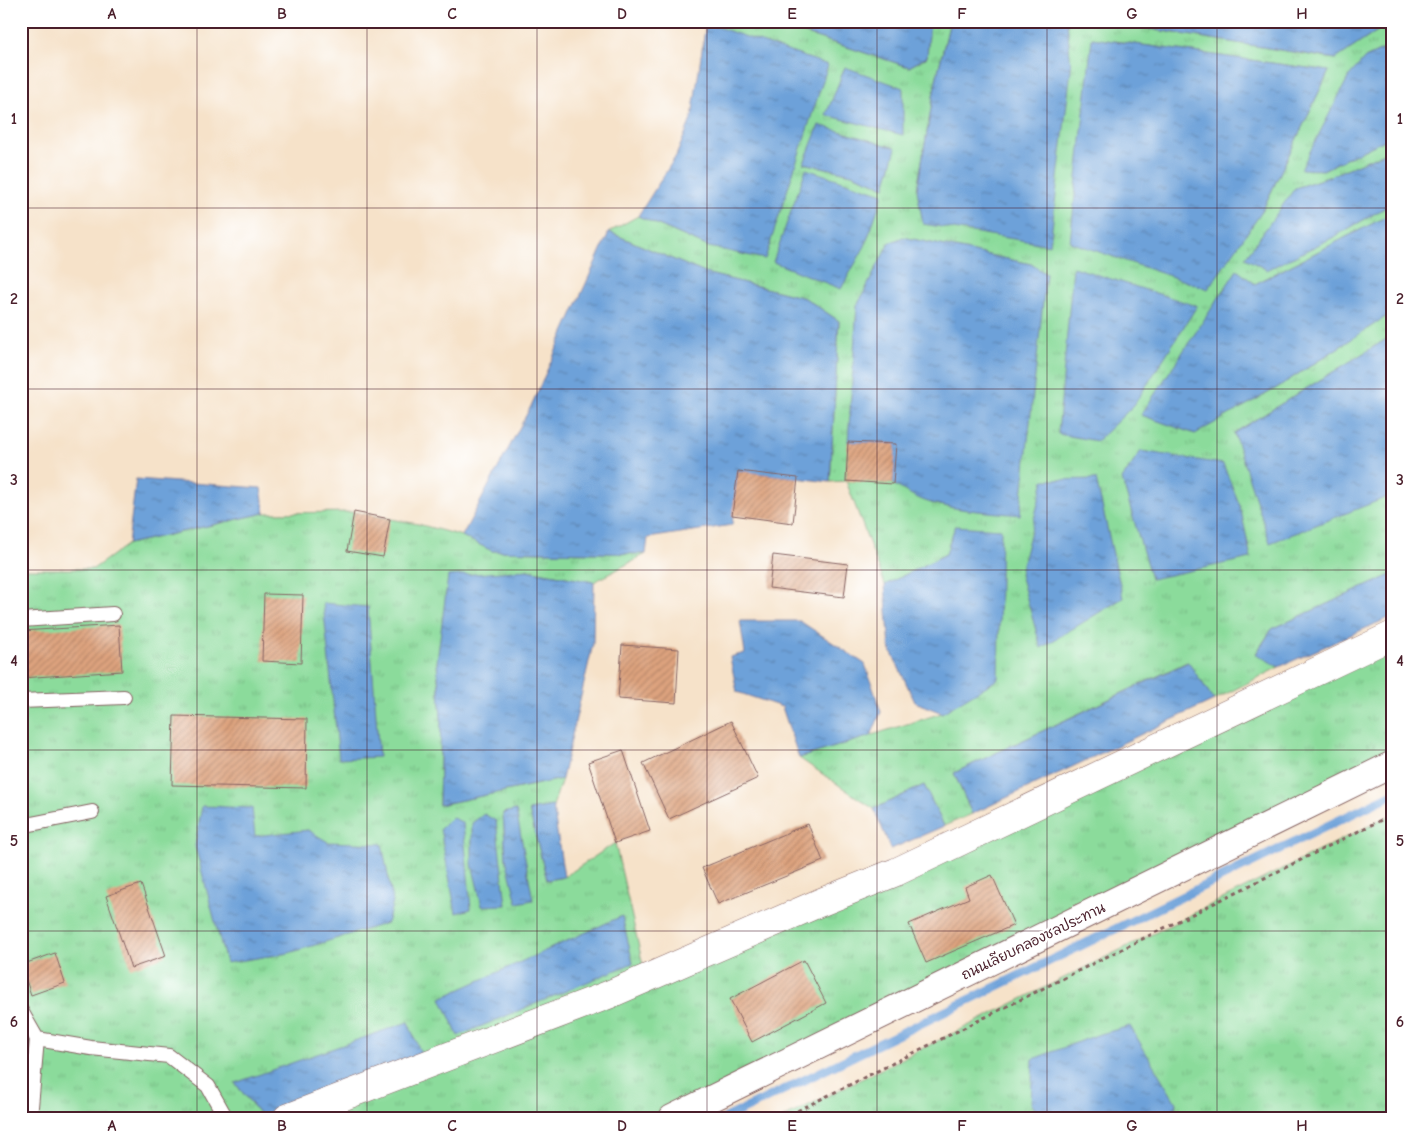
<svg xmlns="http://www.w3.org/2000/svg" width="1414" height="1139" font-family="'Comic Neue','Playpen Sans Thai',sans-serif">
	<defs>
		<pattern id="grass-tufts" width="24" height="20" patternUnits="userSpaceOnUse" patternTransform="scale(1.25)"><rect width="24" height="20" fill="#8bdb9b"/><path d="M3 7l-1-3M5 7V3M7 7l1-3M15 17l-1-3M17 17v-4M19 17l1-3" fill="none" stroke="#79bc86"/></pattern>
		<pattern id="water-ripples" width="26" height="14" patternUnits="userSpaceOnUse" patternTransform="scale(1.25)"><rect width="26" height="14" fill="#6da1d9"/><path d="M2 4q2-2 4 0t4 0M15 11q2-2 4 0t4 0" fill="none" stroke="#5c83b0"/></pattern>
		<pattern id="building-hatch" width="6" height="6" patternUnits="userSpaceOnUse" patternTransform="scale(1.25)"><rect width="6" height="6" fill="#dda37e"/><path d="M-1 1l2-2M0 6l6-6M5 7l2-2" fill="none" stroke="#b58467"/></pattern>
	</defs>
	<rect width="100%" height="100%" fill="#fff"/>
	<filter id="ink" filterUnits="userSpaceOnUse"><feTurbulence type="fractalNoise" baseFrequency=".02" numOctaves="2"/><feDisplacementMap in="SourceGraphic" scale="10" xChannelSelector="R" yChannelSelector="G"/><feConvolveMatrix kernelMatrix="1 2 1 2 8 2 1 2 1" color-interpolation-filters="sRGB"/></filter>
	<filter id="wash" filterUnits="userSpaceOnUse"><feTurbulence type="fractalNoise" baseFrequency=".0096" numOctaves="4" result="noise"/><feDisplacementMap in="SourceGraphic" scale="20" xChannelSelector="R" yChannelSelector="G"/><feGaussianBlur stdDeviation="1.12" result="paint"/><feColorMatrix in="noise" values="0 0 0 0 0 0 0 0 0 0 0 0 0 0 0 0 0 1.4 0 .05"/><feComposite in="paint" operator="in"/></filter>
	<g filter="url(#wash)">
		<rect width="100%" height="100%" fill="#f6e2c9"/>
		<g fill="url(#grass-tufts)" stroke="#6a7d63" fill-rule="evenodd">
			<path d="M706 21H766L909 67 927 57 930 21H950L936 80 917 190 1071 69 1067 21H1101L1335 59 1393 21V45L1365 58 1323 170 1393 136V149L1328 177 1295 188 1332 238 1393 203V213L1255 284 1237 271 1142 415 1195 433 1275 389 1393 312V335L1234 433 1385 498 1393 493V574L1272 629 1256 653 1279 667 1214 700 1187 662 954 773 972 814 944 826 924 785 874 809 799 758 942 713 946 554 885 585 846 481 830 482 839 321 805 298 705 273 609 232 638 216 709 247ZM1092 38 1329 71 1261 213ZM845 67 903 134 827 115ZM895 148 885 187 852 174 804 163ZM903 237 1031 264 1046 274 964 509 934 504 903 490 893 484 846 480 857 306Z"/>
			<path d="M354 512 418 524 462 536 493 551 646 554 594 582 527 570 437 662 441 718 439 805 562 779 553 806 529 810 547 880 564 877 615 843 646 978 1393 642V768L673 1118H269L421 1056 235 1083 263 1118H21V569H93L128 544 265 513ZM516 810V811L506 859 503 813Z"/>
			<path d="M1393 814V1118H783Z"/>
		</g>
		<g fill="url(#water-ripples)" stroke="#5c6082">
			<path d="M766 21H930L927 57 909 67Z"/>
			<path d="M950 21H1067L1071 69 1050 245 923 224 917 190 936 80Z"/>
			<path d="M1101 21H1392L1336 59Z"/>
			<path d="M706 23 828 65 765 259 709 247 638 216 676 156 692 117Z"/>
			<path d="M1092 38 1329 71 1261 213 1208 289 1070 242Z"/>
			<path d="M1393 45V136L1323 170 1301 169 1349 76 1365 58Z"/>
			<path d="M845 67 903 88V135L826 115Z"/>
			<path d="M819 125 896 148 885 187 852 174 804 163Z"/>
			<path d="M1393 149V203L1332 238 1267 270 1245 258 1295 188 1328 177Z"/>
			<path d="M806 169 883 194 865 246 841 289 773 262Z"/>
			<path d="M1393 213V312L1275 389 1195 434 1141 415 1237 270 1255 284Z"/>
			<path d="M609 232 705 273 805 298 839 321 830 482 738 471 732 525 648 538 646 554 492 551 462 536 531 406Z"/>
			<path d="M903 237 1031 264 1046 274 1020 515C992 512 962 511 935 504 921 501 906 492 893 484L895 444 848 442 857 306 889 243Z"/>
			<path d="M1073 267 1197 306 1134 405 1097 441 1058 434Z"/>
			<path d="M1393 335V493L1385 498 1270 543 1234 433Z"/>
			<path d="M1141 451 1223 464 1240 506 1251 558 1151 579 1122 479Z"/>
			<path d="M136 479 261 488 265 513 128 544Z"/>
			<path d="M1096 479 1123 598 1041 648 1020 574 1044 480Z"/>
			<path d="M955 526 1001 529 998 679 942 713 915 702 890 649 885 585 946 554Z"/>
			<path d="M527 570 594 582 593 644 562 779 439 805 441 718 437 662 448 576Z"/>
			<path d="M1393 574V616L1279 667 1256 654 1272 629Z"/>
			<path d="M323 603 368 607 379 757 339 759Z"/>
			<path d="M740 621H800L865 664 881 712 871 736 799 758 782 707 737 692 730 657 745 653Z"/>
			<path d="M1188 662 1214 700 972 814 954 773Z"/>
			<path d="M924 785 944 826 891 849 874 809Z"/>
			<path d="M202 806 252 808 255 836 308 830 328 842 382 844 393 902 387 923 289 953 226 963 195 846Z"/>
			<path d="M553 806 564 877 547 880 529 810Z"/>
			<path d="M516 810 533 900 517 903 506 859 503 813Z"/>
			<path d="M484 814 496 821 506 905 482 906 472 864V823Z"/>
			<path d="M452 817 463 823 471 909 456 913 440 829Z"/>
			<path d="M622 916 633 963 458 1036 441 998Z"/>
			<path d="M408 1022 422 1056 269 1118H263L235 1083Z"/>
			<path d="M1130 1026 1176 1103 1173 1118H1041L1031 1103 1033 1059 1097 1035Z"/>
		</g>
		<g fill="none" stroke-linecap="round" stroke-linejoin="round">
			<path stroke="#6da1d9" stroke-width="9" d="M726 1118 1393 794"/>
		</g>
		<g id="blocks">
			<g fill="url(#building-hatch)">
				<path d="M848 442 896 444 893 484 846 481Z"/>
				<path d="M738 471 798 478 793 523 732 515Z"/>
				<path d="M354 512 390 519 383 557 347 551Z"/>
				<path d="M773 555 848 564 844 597 769 588Z"/>
				<path d="M264 594 303 595 301 663 262 661Z"/>
				<path d="M119 625 122 671 21 678V631Z"/>
				<path d="M622 645 679 649 676 703 618 699Z"/>
				<path d="M174 716 307 719 306 788 172 785Z"/>
				<path d="M731 721 758 778 669 819 643 763Z"/>
				<path d="M623 750 650 831 615 843 588 762Z"/>
				<path d="M808 824 823 861 718 904 702 868Z"/>
				<path d="M992 875 1014 925 926 963 909 924 969 898 965 887Z"/>
				<path d="M141 884 166 956 131 968 106 896Z"/>
				<path d="M55 953 65 983 31 995 21 965Z"/>
				<path d="M804 960 826 1003 752 1042 730 999Z"/>
			</g>
		</g>
	</g>
	<g filter="url(#ink)">
		<use href="#blocks" fill-opacity="0" stroke="#866362" stroke-width="1"/>
		<g fill="none" stroke-linecap="round" stroke-linejoin="round">
			<defs>
				<g id="lane">
					<path d="M21 620 113 614"/>
					<path d="M21 701 124 697"/>
					<path d="M21 826 92 812"/>
					<path d="M21 1011 37 1039 91 1048 169 1056 208 1086 226 1118"/>
					<path d="M30 1118 37 1039"/>
				</g>
				<path id="street" d="M672 1118 1393 764"/>
				<path id="secondary" d="M287 1118 608 995 819 903 896 872 1393 635"/>
			</defs>
			<use href="#lane" stroke="#866362" stroke-width="16"/>
			<use href="#street" stroke="#866362" stroke-width="28"/>
			<use href="#secondary" stroke="#866362" stroke-width="29"/>
			<path stroke="#866362" stroke-width="3" stroke-dasharray="4 4" stroke-linecap="butt" d="M783 1118 1393 814"/>
			<use href="#lane" stroke="#fff" stroke-width="14"/>
			<use href="#street" stroke="#fff" stroke-width="26"/>
			<use href="#secondary" stroke="#fff" stroke-width="28"/>
		</g>
	</g>
	<path fill="none" stroke="#4a1f2b" stroke-width="1" stroke-opacity="0.55" d="M197 21V1118M367 21V1118M537 21V1118M707 21V1118M877 21V1118M1047 21V1118M1217 21V1118M21 208H1393M21 389H1393M21 570H1393M21 750H1393M21 931H1393"/>
	<g text-anchor="middle" stroke-width="5" stroke-linejoin="round" paint-order="stroke">
		<g font-size="14" fill="#4a1f2b" stroke="#fff">
			<text transform="translate(1033 941) rotate(-26)" y="5">ถนนเลียบคลองชลประทาน</text>
		</g>
	</g>
	<rect width="1414" height="1139" fill="none" stroke="#fff" stroke-width="55"/>
	<rect x="28" y="28" width="1358" height="1084" fill="none" stroke="#4a1f2b" stroke-width="2"/>
	<g font-size="16" text-anchor="middle" font-weight="bold" fill="#4a1f2b">
		<text x="112" y="19">A</text>
		<text x="282" y="19">B</text>
		<text x="452" y="19">C</text>
		<text x="622" y="19">D</text>
		<text x="792" y="19">E</text>
		<text x="962" y="19">F</text>
		<text x="1132" y="19">G</text>
		<text x="1302" y="19">H</text>
		<text x="14" y="124">1</text>
		<text x="1400" y="124">1</text>
		<text x="14" y="304">2</text>
		<text x="1400" y="304">2</text>
		<text x="14" y="485">3</text>
		<text x="1400" y="485">3</text>
		<text x="14" y="666">4</text>
		<text x="1400" y="666">4</text>
		<text x="14" y="846">5</text>
		<text x="1400" y="846">5</text>
		<text x="14" y="1027">6</text>
		<text x="1400" y="1027">6</text>
		<text x="112" y="1131">A</text>
		<text x="282" y="1131">B</text>
		<text x="452" y="1131">C</text>
		<text x="622" y="1131">D</text>
		<text x="792" y="1131">E</text>
		<text x="962" y="1131">F</text>
		<text x="1132" y="1131">G</text>
		<text x="1302" y="1131">H</text>
	</g>
</svg>
